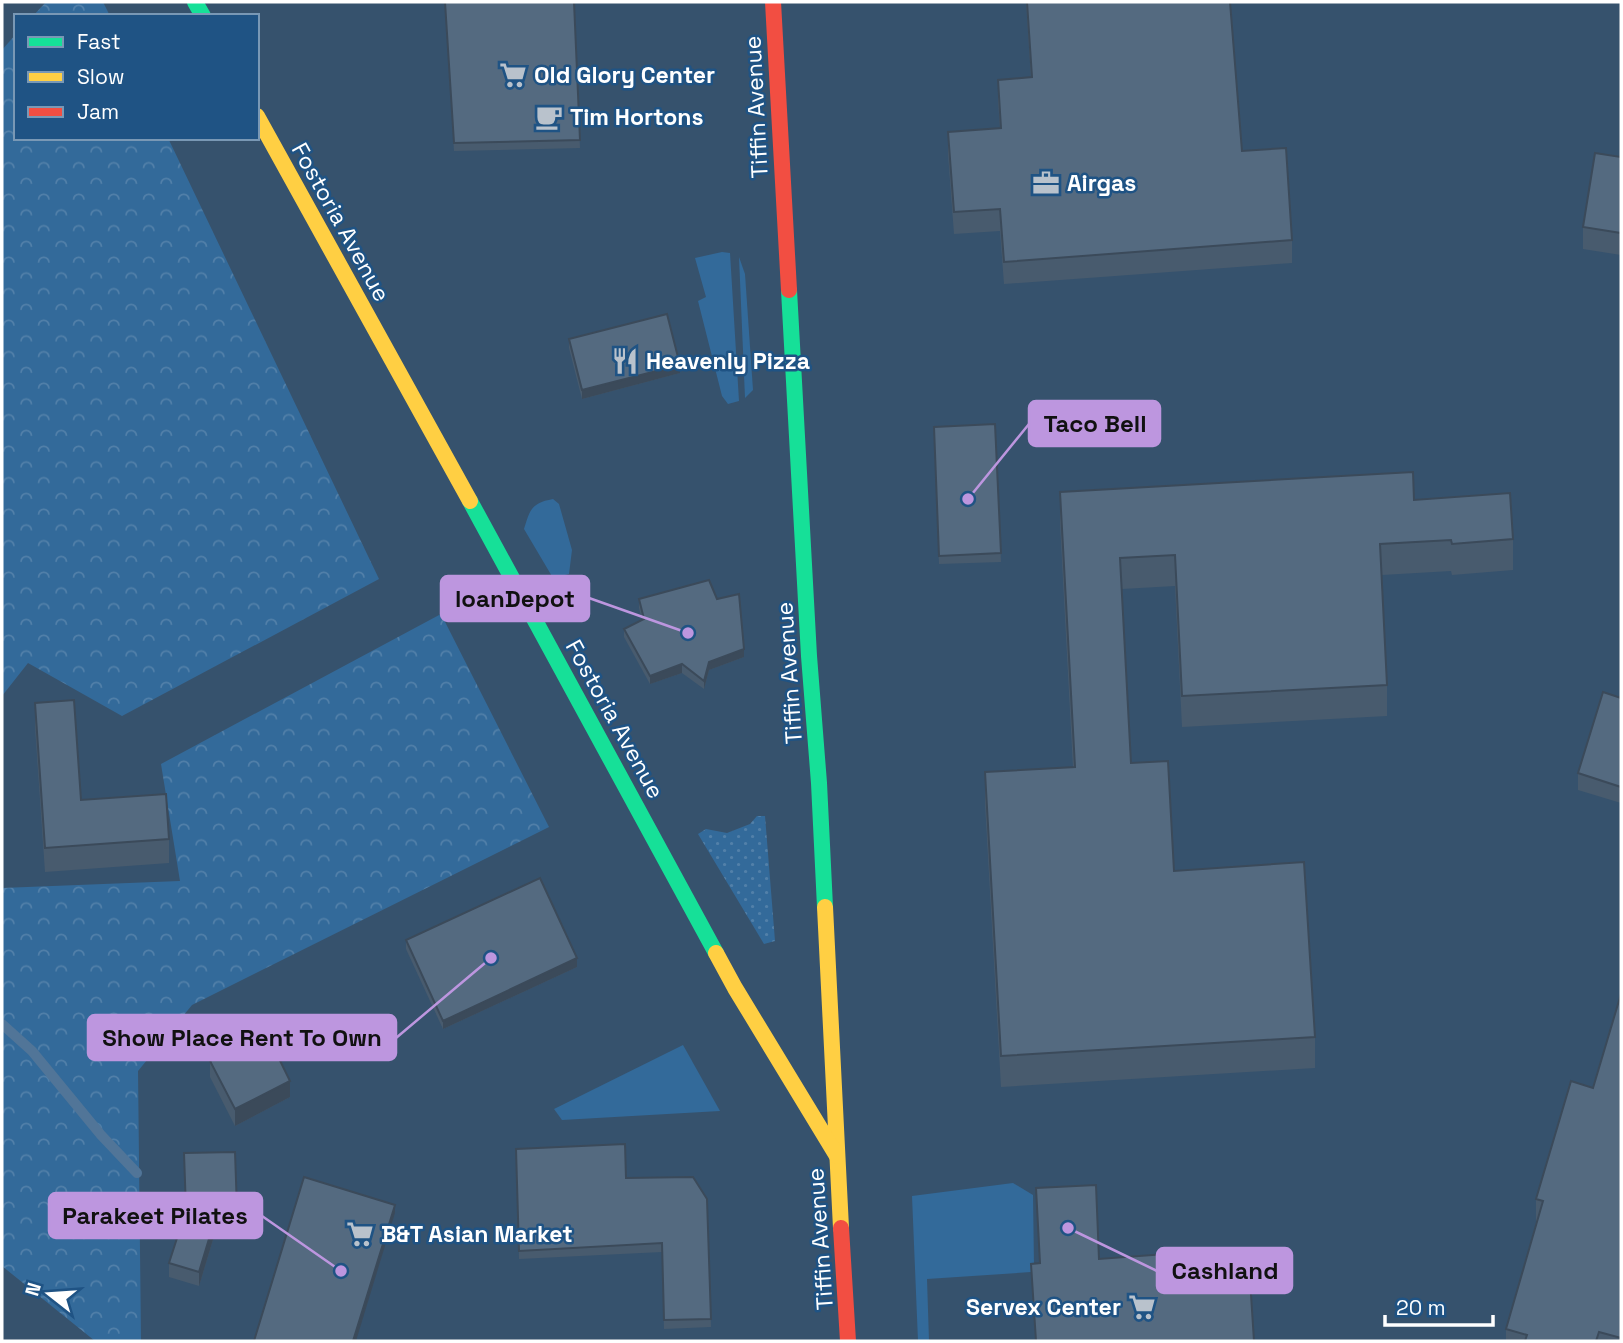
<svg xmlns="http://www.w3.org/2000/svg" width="1623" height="1343" font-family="'Space Grotesk',sans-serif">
	<defs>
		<pattern id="forest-crowns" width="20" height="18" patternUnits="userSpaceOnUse" patternTransform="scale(1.75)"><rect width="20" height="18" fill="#336a9a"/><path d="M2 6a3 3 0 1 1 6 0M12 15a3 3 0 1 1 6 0" fill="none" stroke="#5280a9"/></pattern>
		<pattern id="garden-dots" width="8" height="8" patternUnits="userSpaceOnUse" patternTransform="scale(1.75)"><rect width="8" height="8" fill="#336a9a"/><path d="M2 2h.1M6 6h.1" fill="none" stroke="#5280a9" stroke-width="1.8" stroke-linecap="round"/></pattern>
	</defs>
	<rect width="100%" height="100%" fill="#36526d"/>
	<g fill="#336a9a">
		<path d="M722 252 730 253 739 401 728 404 722 396 698 301 706 297 695 258Z"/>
		<path d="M739 257 745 274 753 390 745 398Z"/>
		<path d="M553 499 559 504 572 550 569 574 553 578 524 529C530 510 531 503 553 499Z"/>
		<path d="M683 1045 720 1111 562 1120 554 1109Z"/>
		<path d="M1013 1183 1033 1195 1034 1266 1031 1272 927 1279 929 1341H918L912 1196Z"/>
	</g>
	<g fill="url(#forest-crowns)">
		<path d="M46 2H103L110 16H33Z"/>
		<path d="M16 34V138H168L379 579 122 716 28 663 2 696V50Z"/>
		<path d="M441 614 549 827 192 1005 138 1071 141 1341H95L2 1266V888L180 881 161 764Z"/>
	</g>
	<path fill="url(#garden-dots)" d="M757 816H765L775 941 764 944 698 834 706 829 727 833 750 824Z"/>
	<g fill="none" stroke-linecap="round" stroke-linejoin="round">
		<path stroke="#517598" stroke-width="10" d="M2 1024 32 1051 101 1135 137 1173"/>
		<g stroke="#16e098" stroke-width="16">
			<path d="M195 2 203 16"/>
			<path d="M789 290 809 656 819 783 825 907"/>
			<path d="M470 501 716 953"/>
		</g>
		<g stroke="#ffcf43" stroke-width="16">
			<path d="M257 116 470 501"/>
			<path d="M825 907 841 1228"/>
			<path d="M716 953 735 988 837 1156"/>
		</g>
		<g stroke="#f24e42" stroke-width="16">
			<path d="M773 2 789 290"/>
			<path d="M841 1228 848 1341"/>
		</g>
	</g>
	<g fill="#485b6e">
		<path d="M445 2H574L580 148 454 151Z"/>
		<path d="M1026 2H1230L1242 151 1292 240V263L1004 284 1000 231 954 234 948 154V132L1000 128 998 102V80L1031 78Z"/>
		<path d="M1621 157V255L1583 249V227Z"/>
		<path d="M569 339 680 373 582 399 569 348Z"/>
		<path d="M995 424 1001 562 939 564 934 427Z"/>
		<path d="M1060 492 1414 500 1513 539V570L1452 575 1451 571 1382 575 1387 685V716L1182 727 1175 586 1122 589 1131 763 1174 871 1315 1037V1068L1001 1087 985 803V772L1073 767 1060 523Z"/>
		<path d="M639 599 744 657 709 670 704 689 682 673 650 684 624 637V629L642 620 639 608Z"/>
		<path d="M1621 698V803L1578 790V773Z"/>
		<path d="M35 703 81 800 169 839V863L45 872 35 727Z"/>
		<path d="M406 940 577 967 443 1029 406 949Z"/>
		<path d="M1621 994V1341H1506V1329L1536 1223V1199L1593 1088Z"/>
		<path d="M210 1061 290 1097 235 1126 210 1077Z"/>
		<path d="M516 1149 707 1199 711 1327 664 1329 662 1252 519 1259Z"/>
		<path d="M235 1152 237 1223H218L199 1286 169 1277V1263L185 1211Z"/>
	</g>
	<g fill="#3b4a5a">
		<path d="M680 365V373L582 399V390Z"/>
		<path d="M744 649V657L709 670 704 689V681L709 662Z"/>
		<path d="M682 664V673L650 684V676Z"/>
		<path d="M577 958V967L443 1029V1021Z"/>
		<path d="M290 1081V1097L235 1126V1109Z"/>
		<path d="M395 1205V1213L356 1341H353Z"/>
		<path d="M218 1209V1223L199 1286V1272Z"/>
	</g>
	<g fill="#546a80" stroke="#3b4a5a" stroke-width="2">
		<path d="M445 2H574L580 140 454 143Z"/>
		<path d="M1027 2H1230L1242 151 1286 148 1292 240 1004 262 1000 209 954 212 948 132 1001 128 998 80 1032 77Z"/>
		<path d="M1595 153 1621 157V233L1583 227Z"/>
		<path d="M667 314 680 365 582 390 569 339Z"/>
		<path d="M995 424 1001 553 939 556 934 427Z"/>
		<path d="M1413 472 1414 500 1510 493 1513 539 1452 544 1451 540 1380 544 1387 685 1182 696 1175 555 1120 558 1131 763 1168 761 1174 871 1304 862 1315 1037 1001 1056 985 772 1075 767 1060 492Z"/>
		<path d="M709 580 717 599 739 594 744 649 709 662 704 681 682 664 650 676 624 629 644 619 639 599Z"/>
		<path d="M1603 692 1621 698V787L1578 773Z"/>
		<path d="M74 700 81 800 166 794 169 839 45 848 35 703Z"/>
		<path d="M540 878 577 958 443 1021 406 940Z"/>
		<path d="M1621 994V1338L1599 1332 1596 1341H1525L1527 1335 1506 1329 1543 1201 1536 1199 1571 1081 1593 1088Z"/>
		<path d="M266 1032 290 1081 235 1109 210 1061Z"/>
		<path d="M625 1144 626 1178 693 1177 707 1199 711 1319 664 1320 662 1243 519 1251 516 1149Z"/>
		<path d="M235 1152 237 1209H218L199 1272 169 1263 186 1210 184 1153Z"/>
		<path d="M304 1177 395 1205 353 1341H254Z"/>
		<path d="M1096 1185 1099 1259 1248 1248 1254 1341H1036L1031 1264 1040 1263 1036 1188Z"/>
	</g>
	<defs>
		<symbol id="supermarket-bare" viewBox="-9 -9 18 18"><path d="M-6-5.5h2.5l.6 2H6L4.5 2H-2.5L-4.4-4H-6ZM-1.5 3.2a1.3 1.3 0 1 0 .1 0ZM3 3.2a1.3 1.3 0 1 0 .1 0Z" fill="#b9c2cc" stroke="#1f5384" stroke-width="2.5" paint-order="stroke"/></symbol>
		<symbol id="cafe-bare" viewBox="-9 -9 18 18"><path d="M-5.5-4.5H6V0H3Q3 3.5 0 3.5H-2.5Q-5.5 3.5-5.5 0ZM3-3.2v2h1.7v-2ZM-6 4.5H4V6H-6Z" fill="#b9c2cc" stroke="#1f5384" stroke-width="2.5" paint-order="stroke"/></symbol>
		<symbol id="office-bare" viewBox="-9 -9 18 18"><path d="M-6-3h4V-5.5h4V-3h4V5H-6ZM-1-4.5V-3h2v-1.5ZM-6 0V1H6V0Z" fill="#b9c2cc" stroke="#1f5384" stroke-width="2.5" paint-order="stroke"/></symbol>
		<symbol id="restaurant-bare" viewBox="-9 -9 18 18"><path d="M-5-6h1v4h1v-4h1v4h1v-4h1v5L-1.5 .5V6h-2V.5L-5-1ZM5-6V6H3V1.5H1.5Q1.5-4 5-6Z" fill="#b9c2cc" stroke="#1f5384" stroke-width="2.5" paint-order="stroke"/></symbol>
	</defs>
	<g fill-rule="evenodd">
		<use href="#supermarket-bare" x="494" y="56" width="38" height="38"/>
		<use href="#cafe-bare" x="530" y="98" width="38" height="38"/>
		<use href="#office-bare" x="1027" y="164" width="38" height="38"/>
		<use href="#restaurant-bare" x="606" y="342" width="38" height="38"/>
		<use href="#supermarket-bare" x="341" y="1215" width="38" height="38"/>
		<use href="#supermarket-bare" x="1123" y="1288" width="38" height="38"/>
	</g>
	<g text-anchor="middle" stroke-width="5" stroke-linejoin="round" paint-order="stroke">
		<g font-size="23" font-weight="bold" fill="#fff" stroke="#1f5384" text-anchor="start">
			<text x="534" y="83">Old Glory Center</text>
			<text x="570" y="125">Tim Hortons</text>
			<text x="1067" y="191">Airgas</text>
			<text x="646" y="369">Heavenly Pizza</text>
			<text x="381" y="1242">B&amp;T Asian Market</text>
			<text x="1121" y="1315" text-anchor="end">Servex Center</text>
		</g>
		<g font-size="23" fill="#fff" stroke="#1f5384">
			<text transform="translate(756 107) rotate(-93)" y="8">Tiffin Avenue</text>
			<text transform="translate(341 222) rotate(61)" y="8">Fostoria Avenue</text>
			<text transform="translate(789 673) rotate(-94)" y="8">Tiffin Avenue</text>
			<text transform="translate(615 719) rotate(61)" y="8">Fostoria Avenue</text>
			<text transform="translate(820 1239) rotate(-94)" y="8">Tiffin Avenue</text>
		</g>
	</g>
	<path fill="none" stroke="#bd96df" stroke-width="2.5" d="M968 499L1029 424M688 633L589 598M491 958L396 1038M341 1271L262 1216M1068 1228L1157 1271"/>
	<g fill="#bd96df" stroke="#1f5384" stroke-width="2.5">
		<circle cx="968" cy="499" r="7"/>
		<circle cx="688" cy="633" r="7"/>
		<circle cx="491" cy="958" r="7"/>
		<circle cx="341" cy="1271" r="7"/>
		<circle cx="1068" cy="1228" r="7"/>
	</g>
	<g fill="#bd96df" stroke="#bd96df" stroke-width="2.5">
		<rect x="1029" y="401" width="131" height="45" rx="7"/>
		<rect x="441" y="576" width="148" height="45" rx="7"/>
		<rect x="88" y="1015" width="308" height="45" rx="7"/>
		<rect x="49" y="1193" width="213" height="45" rx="7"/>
		<rect x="1157" y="1248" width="135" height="45" rx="7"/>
	</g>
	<g font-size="24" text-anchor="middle" font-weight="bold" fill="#111">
		<text x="1095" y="432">Taco Bell</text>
		<text x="515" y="607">loanDepot</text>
		<text x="242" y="1046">Show Place Rent To Own</text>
		<text x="155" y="1224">Parakeet Pilates</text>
		<text x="1225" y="1279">Cashland</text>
	</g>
	<rect width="1623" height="1343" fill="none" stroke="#ffffff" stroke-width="7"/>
	<rect x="14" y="14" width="245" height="126" fill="#1f5384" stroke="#7998b5" stroke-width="2"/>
	<rect x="28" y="37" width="35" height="10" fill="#16e098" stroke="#7998b5" stroke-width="2"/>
	<text x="77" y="49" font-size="21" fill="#ffffff">Fast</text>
	<rect x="28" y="72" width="35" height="10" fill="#ffcf43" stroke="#7998b5" stroke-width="2"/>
	<text x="77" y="84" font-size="21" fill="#ffffff">Slow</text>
	<rect x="28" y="107" width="35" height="10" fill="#f24e42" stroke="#7998b5" stroke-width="2"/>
	<text x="77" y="119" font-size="21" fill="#ffffff">Jam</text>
	<g transform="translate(49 1294) rotate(287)" stroke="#1f5384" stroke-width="5" paint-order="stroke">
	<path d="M0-5L12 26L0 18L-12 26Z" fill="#ffffff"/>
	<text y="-10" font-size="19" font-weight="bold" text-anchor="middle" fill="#ffffff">N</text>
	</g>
	<path d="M1385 1315v10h108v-10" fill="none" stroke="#ffffff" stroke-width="3.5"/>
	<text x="1396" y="1315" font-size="21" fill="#ffffff" stroke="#1f5384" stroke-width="5" paint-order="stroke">20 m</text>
</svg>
